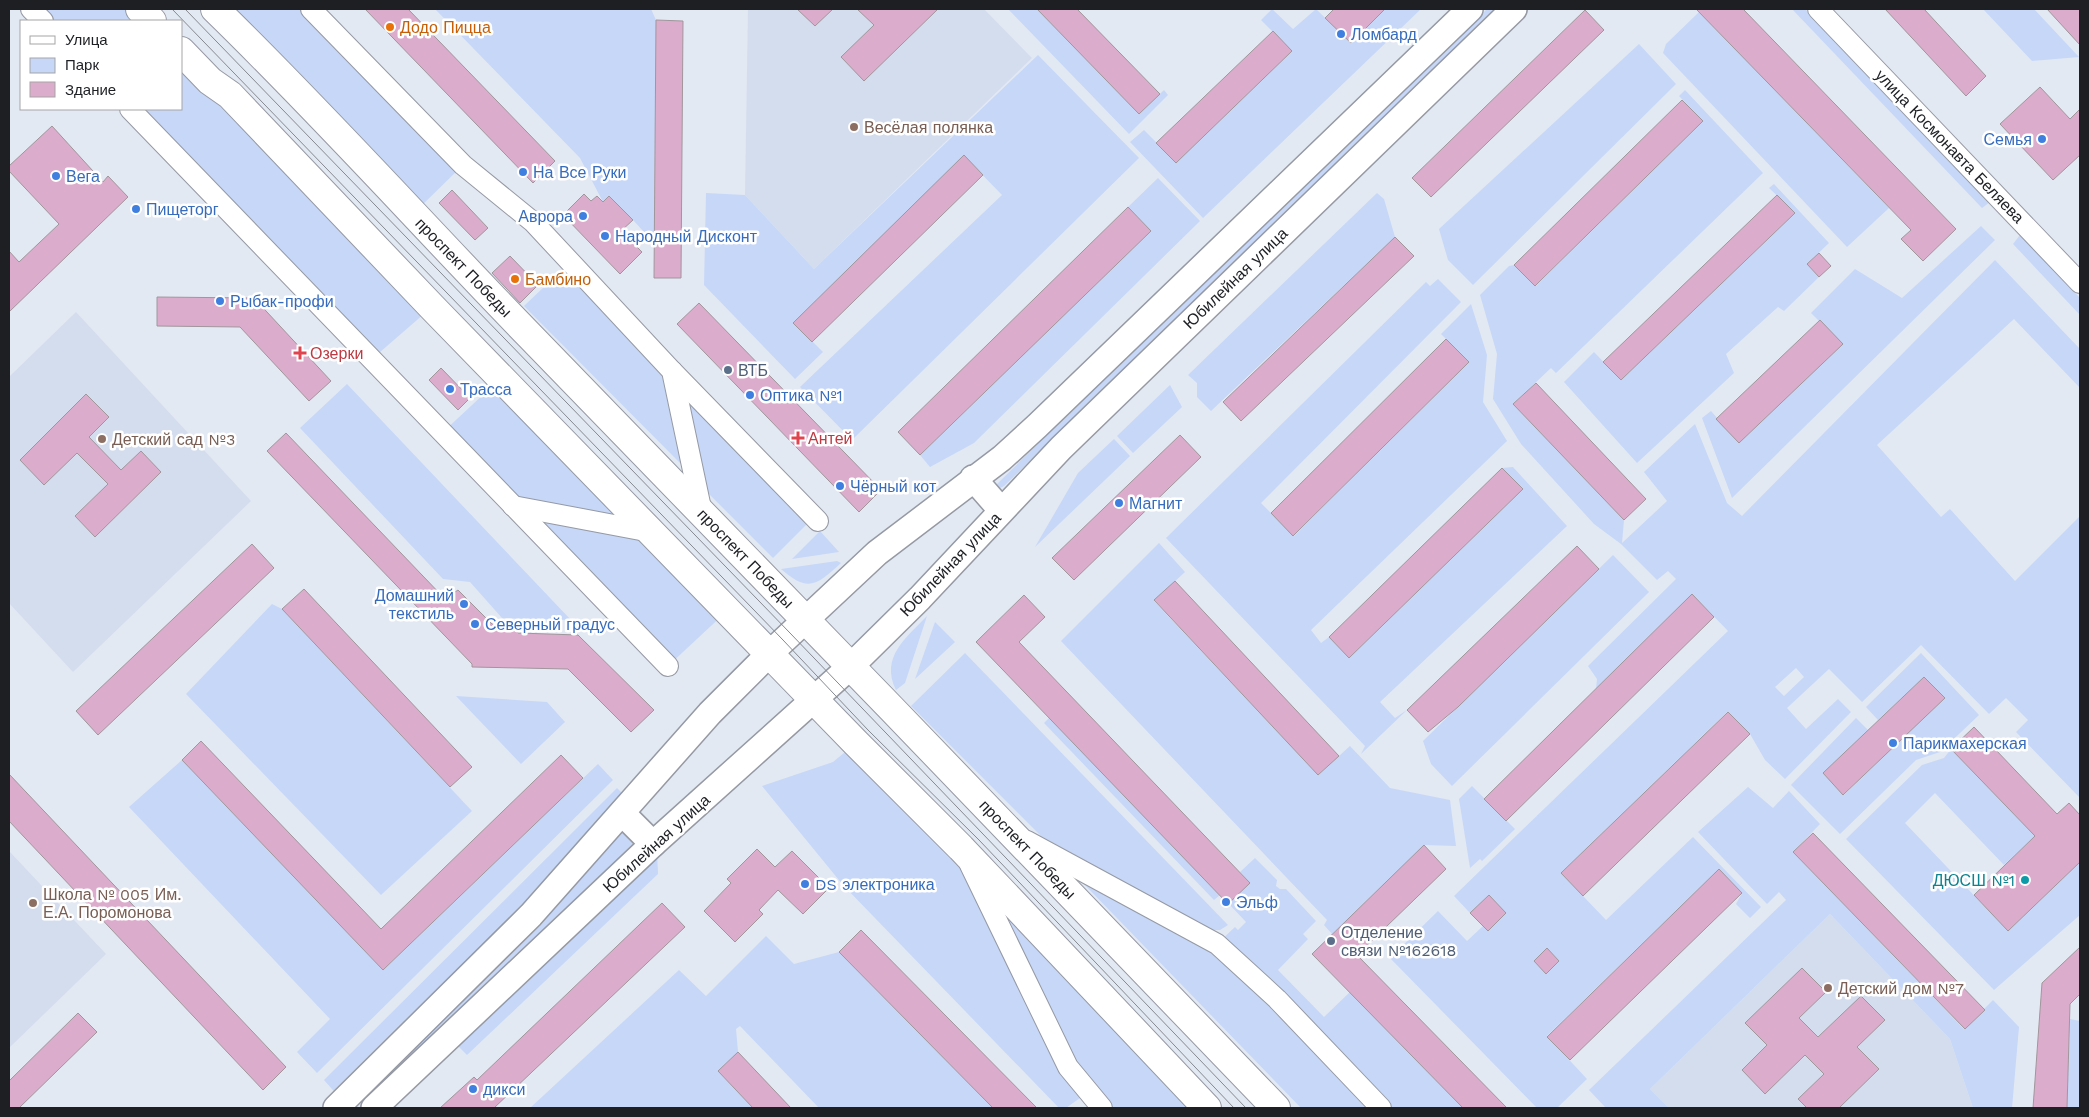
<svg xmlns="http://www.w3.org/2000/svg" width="2089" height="1117" font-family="'Work Sans',sans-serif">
	<rect width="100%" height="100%" fill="#e3e9f3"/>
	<g fill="#d4ddee">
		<path d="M748 9H984L1032 58 814 269 745 195Z"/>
		<path d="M76 312 251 501 73 672 9 603V377Z"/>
		<path d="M9 851 106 954 9 1048Z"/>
		<path d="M1830 914 1950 1039 1973 1108H1669L1650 1089Z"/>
	</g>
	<g fill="#c6d7f8" fill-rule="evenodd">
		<path d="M31 9H140L152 21H43Z"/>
		<path d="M215 9H311L463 165 413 214Z"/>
		<path d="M435 9H651L656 20 654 243 633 220 603 202 580 158Z"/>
		<path d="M1008 9H1037L1139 114 1164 90 1168 95 1129 134Z"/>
		<path d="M1272 9 1293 29 1316 9 1351 43 1385 9H1421L1203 218 1130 142 1144 130 1176 162 1292 51 1261 20Z"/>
		<path d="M1487 9H1501L1004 486 998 489 997 484 1217 268 1247 242Z"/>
		<path d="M1792 9H1805L1990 202 1982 208Z"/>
		<path d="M1983 9H2034L2079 57 2032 61Z"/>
		<path d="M1699 12 1889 208 1847 247 1663 53 1666 44Z"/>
		<path d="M1639 44 1676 84 1473 285 1448 260 1439 229Z"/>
		<path d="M181 51 432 307 372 359 130 109H181Z"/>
		<path d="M1038 55 1139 158 852 440 800 387 1002 195 964 156 794 323 823 352 795 379 704 285 706 193 745 195 814 269Z"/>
		<path d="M1685 90 1763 173 1556 373 1551 368 1513 404 1624 520 1622 543 1667 501 1644 472 1695 424 1727 503 1742 516 1995 260 2080 349V388L2014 319 1877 445 1941 517 1950 509 2015 581 2080 516V798L2016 732 2028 720 2006 698 1989 714 1921 645 1862 702 1829 669 1787 708 1806 729 1838 699 1851 712 1785 779 1765 760 1750 734 1727 712 1561 873 1606 920 1693 837 1761 907 1750 918 1736 904 1742 893 1719 869 1547 1036 1587 1079 1557 1108H1537L1390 958 1438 911 1467 941 1483 926 1488 931 1506 913 1489 895 1470 913 1454 896 1728 631 1692 594 1596 689 1597 679 1588 666 1676 579 1668 571 1657 580 1621 544 1594 524 1521 444 1493 399 1497 354 1480 295 1509 266 1514 265 1536 286 1703 121 1679 96ZM1796 668 1804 677 1784 696 1775 687ZM1547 948 1559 961 1546 973 1534 961Z"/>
		<path d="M1158 178 1200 221 974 443 930 467 920 455 1151 231 1128 207Z"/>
		<path d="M1774 184 1829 243 1807 264 1819 277 1784 311 1778 307 1726 354 1734 373 1637 463 1564 382 1594 352 1621 380 1795 213 1769 188Z"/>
		<path d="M1377 193 1384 199 1395 237 1211 411 1197 397V383L1188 375Z"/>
		<path d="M1981 226 1995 240 1732 498 1702 418 1711 411 1739 443 1842 344 1811 313 1855 269 1902 298Z"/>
		<path d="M2020 235 2080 298V315L2013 244Z"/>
		<path d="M564 268 661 371 681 464 524 306Z"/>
		<path d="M1438 279 1461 302 1261 503 1294 536 1469 362 1441 334 1471 304 1487 355 1483 402 1507 441 1311 630 1321 643 1329 637 1349 658 1523 489 1502 468 1513 467 1567 526 1380 702 1395 718 1407 710 1361 754 1365 746 1166 538 1426 282 1430 286Z"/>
		<path d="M501 378 727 611 668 666 442 433Z"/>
		<path d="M347 384 571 620 502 618 470 582 443 579 300 428Z"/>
		<path d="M1170 385 1182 407 1133 453 1117 436Z"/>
		<path d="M690 400 809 522 773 558 706 491 688 408Z"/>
		<path d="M1114 439 1130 456 1035 547 1078 473Z"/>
		<path d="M820 531 839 552 792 559Z"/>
		<path d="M1159 543 1185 572 1154 601 1318 775 1350 746 1390 788 1450 800 1456 846 1424 845 1332 934 1324 925 1327 920 1061 641Z"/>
		<path d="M1613 555 1649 592 1452 786 1431 764 1423 741Z"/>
		<path d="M837 561 841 563C817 585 808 593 781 569Z"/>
		<path d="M272 604 282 609 472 811 381 895 186 694Z"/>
		<path d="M927 616 905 683 896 690C880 657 906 638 927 616Z"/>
		<path d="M935 622 955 642 915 679Z"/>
		<path d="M965 653 1228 925 1220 930H1211L1041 836 911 706Z"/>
		<path d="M1921 653 1979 715 1940 752 1916 760 1840 834 1791 785 1856 718 1868 730 1823 773 1844 795 1944 698 1924 677 1878 720 1866 707Z"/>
		<path d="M456 696 547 702 565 722 521 764Z"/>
		<path d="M1050 717 1220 895 1214 900 1044 723Z"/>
		<path d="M856 743 1207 1108H1102L1087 1093 1066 1108H1059L843 885 762 786 833 762Z"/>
		<path d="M1951 749 2035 836 2004 865 1935 793 1905 823 2008 931 2080 862V915L1994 990 1846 839 1922 765 1944 758Z"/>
		<path d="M182 760 383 970 598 764 613 780 317 1073 297 1052 330 1019 129 807Z"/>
		<path d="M1472 786 1515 829 1482 861 1480 859 1470 868 1459 799Z"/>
		<path d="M1748 787 1773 808 1789 791 1820 824 1793 852 1964 1029 1993 1000 2019 1027 2012 1108H1973L1950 1039 1830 914 1650 1089 1669 1108H1604L1605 1107 1589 1090 1786 900 1779 892 1767 904 1698 832Z"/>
		<path d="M617 788 627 798 339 1097 324 1080Z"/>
		<path d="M622 826 640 843 390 1081 383 1074Z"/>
		<path d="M657 851 658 874 467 1055 454 1042Z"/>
		<path d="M1255 858 1277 880 1276 886 1280 889H1286L1316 921 1303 934 1308 939 1278 970 1324 1017 1350 992 1463 1108H1381L1217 944 1235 927 1238 930 1246 922 1228 903 1250 883 1240 872Z"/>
		<path d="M1083 883 1208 950 1253 987 1367 1108H1301Z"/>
		<path d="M766 936 794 964 839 952 993 1108H819L740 1026 736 1029 738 1052 718 1071 753 1108H530L679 970 706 996Z"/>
		<path d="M2070 1019 2080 1021V1108H2067Z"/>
	</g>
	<g fill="#dcaccc" stroke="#a0969c">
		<path d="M365 9H408L555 161 533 183Z"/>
		<path d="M797 9H833L815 26Z"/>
		<path d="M857 9H938L864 81 841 57 874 25Z"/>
		<path d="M1037 9H1077L1160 94 1139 114Z"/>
		<path d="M1334 9H1385L1351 43 1325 18Z"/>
		<path d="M1696 9H1743L1956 229 1923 261 1901 239 1911 230Z"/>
		<path d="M1885 9H1924L1986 76 1966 96Z"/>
		<path d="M2047 9H2080V45Z"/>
		<path d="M1585 10 1604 30 1431 197 1412 178Z"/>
		<path d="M656 20 683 21 681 278H654Z"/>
		<path d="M1273 31 1292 51 1176 163 1156 143Z"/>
		<path d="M2040 87 2070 119 2080 109V155L2053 180 2000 124Z"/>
		<path d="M1682 100 1703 121 1535 286 1514 265Z"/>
		<path d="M52 126 103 182 108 176 128 197 9 312V251L19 262 59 224 9 171V166Z"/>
		<path d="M964 155 983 175 812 342 793 323Z"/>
		<path d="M452 190 488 228 475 240 439 203Z"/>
		<path d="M584 194 591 201 597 196 603 202 609 196 633 220 621 231 642 252 620 274 563 215Z"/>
		<path d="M1777 195 1795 213 1621 380 1603 362Z"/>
		<path d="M1128 207 1151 231 920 455 898 432Z"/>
		<path d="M1395 237 1414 256 1241 421 1223 402Z"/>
		<path d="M1819 253 1831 266 1819 277 1807 264Z"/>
		<path d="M510 256 538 285 520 303 492 273Z"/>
		<path d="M157 297 254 298 331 381 309 401 240 327 157 326Z"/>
		<path d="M699 303 881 490 859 512 677 324Z"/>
		<path d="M1820 320 1843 344 1739 443 1716 419Z"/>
		<path d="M1446 339 1469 362 1293 536 1271 513Z"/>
		<path d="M441 368 470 398 458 410 429 380Z"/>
		<path d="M1536 383 1646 499 1624 520 1513 404Z"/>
		<path d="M86 394 109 417 89 437 121 470 141 451 161 472 95 537 75 516 108 484 77 453 44 485 20 460Z"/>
		<path d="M286 433 445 599 458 590 492 624 518 625V633L578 635 654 710 631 732 568 669 472 667V664L267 451Z"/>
		<path d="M1180 435 1201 457 1074 580 1052 558Z"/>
		<path d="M1502 468 1523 489 1349 658 1329 637Z"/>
		<path d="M252 544 274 568 98 735 76 711Z"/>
		<path d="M1577 546 1599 569 1458 707 1428 732 1407 710Z"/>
		<path d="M1175 581 1339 756 1318 775 1154 600Z"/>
		<path d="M304 589 472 767 450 787 282 609Z"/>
		<path d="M1692 594 1714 617 1506 821 1484 799Z"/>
		<path d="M1024 595 1045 617 1019 642 1250 883 1228 904 976 642Z"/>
		<path d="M1924 677 1945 698 1843 795 1823 773Z"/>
		<path d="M1728 712 1750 734 1583 896 1561 873Z"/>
		<path d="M1974 727 2057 814 2069 803 2080 815V862L2008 931 1974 895 2035 836 1951 749Z"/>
		<path d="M201 741 381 929 561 755 583 778 383 970 182 760Z"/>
		<path d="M9 774 286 1067 263 1090 9 821Z"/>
		<path d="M1813 833 1985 1010 1965 1029 1793 852Z"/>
		<path d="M1424 845 1446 869 1357 955 1507 1108H1463L1312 954Z"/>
		<path d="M757 849 775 867 792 851 829 888 803 914 778 890 759 910 763 914 735 942 704 911 731 883 727 879Z"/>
		<path d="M1719 869 1742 893 1570 1060 1547 1037Z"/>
		<path d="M1489 895 1506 913 1488 931 1470 913Z"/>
		<path d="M662 903 685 927 494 1108H440L474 1077 477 1080Z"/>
		<path d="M861 930 1037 1108H993L839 952Z"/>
		<path d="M2080 947V994L2070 1004 2067 1108H2033L2042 983Z"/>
		<path d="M1547 948 1559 961 1546 974 1534 961Z"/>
		<path d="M1802 968 1826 992 1799 1018 1818 1037 1861 996 1885 1020 1857 1047 1879 1069 1839 1108H1807L1798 1099 1824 1074 1805 1055 1765 1094 1742 1070 1767 1045 1745 1023Z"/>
		<path d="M78 1013 97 1032 19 1108H9V1081Z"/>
		<path d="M738 1052 791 1108H753L718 1071Z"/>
	</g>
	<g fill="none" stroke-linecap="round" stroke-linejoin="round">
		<defs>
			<g id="minor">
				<path d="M31 9 43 21"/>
				<path d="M311 9 463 165 533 222 672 371 702 513"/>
				<path d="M1818 9 2080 283"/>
				<path d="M130 109 668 666"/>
				<path d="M672 371 818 521"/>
				<path d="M513 506 651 532"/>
				<path d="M1027 841 1217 944 1277 999 1381 1108"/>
				<path d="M970 865 1068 1067 1102 1108"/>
			</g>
			<g id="tertiary">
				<path d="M973 478 1001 510"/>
				<path d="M622 813 653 844"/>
				<path d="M336 1108 531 915 710 713 769 654 877 553 1002 458 1037 426 1470 9"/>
				<path d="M374 1108 653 844 851 666 920 598 1061 448 1514 9"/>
			</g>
			<g id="secondary">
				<path d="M140 9 152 21"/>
				<path d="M215 9C323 114 424 227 529 335 779 592 1028 849 1276 1108"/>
				<path d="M181 51 210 81 230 95 432 307 856 743 961 848 1207 1108"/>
			</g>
		</defs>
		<use href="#minor" stroke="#9599a3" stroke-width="22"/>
		<use href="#tertiary" stroke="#9599a3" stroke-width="28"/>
		<use href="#secondary" stroke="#9599a3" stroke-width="30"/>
		<use href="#minor" stroke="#fff" stroke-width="20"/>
		<use href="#tertiary" stroke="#fff" stroke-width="25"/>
		<use href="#secondary" stroke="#fff" stroke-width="28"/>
		<g stroke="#858990" stroke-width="1">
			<path d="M172 9 783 640 868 730 979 840 1234 1108"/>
			<path d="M185 9 790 633 1246 1108"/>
		</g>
	</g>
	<g fill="#e8710a" stroke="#fff" stroke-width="2">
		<circle cx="390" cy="27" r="5"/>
		<circle cx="515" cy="279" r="5"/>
	</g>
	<g fill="#3f7fe0" stroke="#fff" stroke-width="2">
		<circle cx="1341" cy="34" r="5"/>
		<circle cx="2042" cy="139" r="5"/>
		<circle cx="523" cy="172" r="5"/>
		<circle cx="56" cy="176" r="5"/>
		<circle cx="136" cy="209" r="5"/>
		<circle cx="583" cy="216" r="5"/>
		<circle cx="605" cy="236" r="5"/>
		<circle cx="220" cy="301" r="5"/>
		<circle cx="450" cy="389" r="5"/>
		<circle cx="750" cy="395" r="5"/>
		<circle cx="840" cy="486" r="5"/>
		<circle cx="1119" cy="503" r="5"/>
		<circle cx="464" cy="604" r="5"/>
		<circle cx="475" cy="624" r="5"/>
		<circle cx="1893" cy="743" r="5"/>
		<circle cx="805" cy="884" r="5"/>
		<circle cx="1226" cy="902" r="5"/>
		<circle cx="473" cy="1089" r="5"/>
	</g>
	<g fill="#8d6e63" stroke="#fff" stroke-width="2">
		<circle cx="854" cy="127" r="5"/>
		<circle cx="102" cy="439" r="5"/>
		<circle cx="33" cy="903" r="5"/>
		<circle cx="1828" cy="988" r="5"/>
	</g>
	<g fill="#e0444e" stroke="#fff" stroke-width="2">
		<path d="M297.5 345.5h5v5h5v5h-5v5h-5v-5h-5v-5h5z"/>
		<path d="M795.5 430.5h5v5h5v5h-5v5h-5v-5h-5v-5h5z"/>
	</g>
	<g fill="#5c6f8a" stroke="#fff" stroke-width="2">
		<circle cx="728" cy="370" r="5"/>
		<circle cx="1331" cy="941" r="5"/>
	</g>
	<circle fill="#0f9aa8" stroke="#fff" stroke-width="2" cx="2025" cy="880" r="5"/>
	<g text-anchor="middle" stroke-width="5" stroke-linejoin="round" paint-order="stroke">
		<g font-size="16" fill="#c56008" stroke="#fff" text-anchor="start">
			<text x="400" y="33">Додо Пицца</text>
			<text x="525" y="285">Бамбино</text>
		</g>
		<g font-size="16" fill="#366cbe" stroke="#fff" text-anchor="start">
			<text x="1351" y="40">Ломбард</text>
			<text x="2032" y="145" text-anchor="end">Семья</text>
			<text x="533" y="178">На Все Руки</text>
			<text x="66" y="182">Вега</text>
			<text x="146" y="215">Пищеторг</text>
			<text x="573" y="222" text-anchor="end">Аврора</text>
			<text x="615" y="242">Народный Дисконт</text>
			<text x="230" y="307">Рыбак-профи</text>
			<text x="460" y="395">Трасса</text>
			<text x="760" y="401">Оптика №1</text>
			<text x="850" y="492">Чёрный кот</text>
			<text x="1129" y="509">Магнит</text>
			<text x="454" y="601" text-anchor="end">Домашний<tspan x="454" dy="18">текстиль</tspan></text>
			<text x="485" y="630">Северный градус</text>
			<text x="1903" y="749">Парикмахерская</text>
			<text x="815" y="890">DS электроника</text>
			<text x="1236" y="908">Эльф</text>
			<text x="483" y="1095">дикси</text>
		</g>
		<g font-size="16" fill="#785e54" stroke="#fff" text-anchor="start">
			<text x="864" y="133">Весёлая полянка</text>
			<text x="112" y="445">Детский сад №3</text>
			<text x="43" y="900">Школа № 005 Им.<tspan x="43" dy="18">Е.А. Поромонова</tspan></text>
			<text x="1838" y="994">Детский дом №7</text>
		</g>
		<g font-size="16" fill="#1d1f23" stroke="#fff">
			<text transform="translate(1950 146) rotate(46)" y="6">улица Космонавта Беляева</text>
			<text transform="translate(464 267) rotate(46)" y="6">проспект Победы</text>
			<text transform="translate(1235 278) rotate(-44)" y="6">Юбилейная улица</text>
			<text transform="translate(746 558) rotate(46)" y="6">проспект Победы</text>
			<text transform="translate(950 564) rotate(-46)" y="6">Юбилейная улица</text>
			<text transform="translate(656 843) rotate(-42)" y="6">Юбилейная улица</text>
			<text transform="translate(1028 849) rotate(46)" y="6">проспект Победы</text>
		</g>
		<g font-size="16" fill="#be3a42" stroke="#fff" text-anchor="start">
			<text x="310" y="359">Озерки</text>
			<text x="808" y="444">Антей</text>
		</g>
		<g font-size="16" fill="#4e5e75" stroke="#fff" text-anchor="start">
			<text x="738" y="376">ВТБ</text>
			<text x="1341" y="938">Отделение<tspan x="1341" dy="18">связи №162618</tspan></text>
		</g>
		<g font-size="16" fill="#0d838f" stroke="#fff" text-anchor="end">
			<text x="2015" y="886">ДЮСШ №1</text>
		</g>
	</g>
	<rect width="2089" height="1117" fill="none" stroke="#1d1f23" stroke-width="20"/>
	<rect x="20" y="20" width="162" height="90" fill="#ffffff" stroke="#a5a5a7"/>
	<rect x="30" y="36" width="25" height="8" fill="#ffffff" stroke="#a5a5a7"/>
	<text x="65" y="45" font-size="15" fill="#1d1f23">Улица</text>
	<rect x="30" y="58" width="25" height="15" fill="#c6d7f8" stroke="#a5a5a7"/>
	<text x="65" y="70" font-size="15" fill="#1d1f23">Парк</text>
	<rect x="30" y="82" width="25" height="15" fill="#dcaccc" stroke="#a5a5a7"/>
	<text x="65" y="95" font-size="15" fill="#1d1f23">Здание</text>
</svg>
